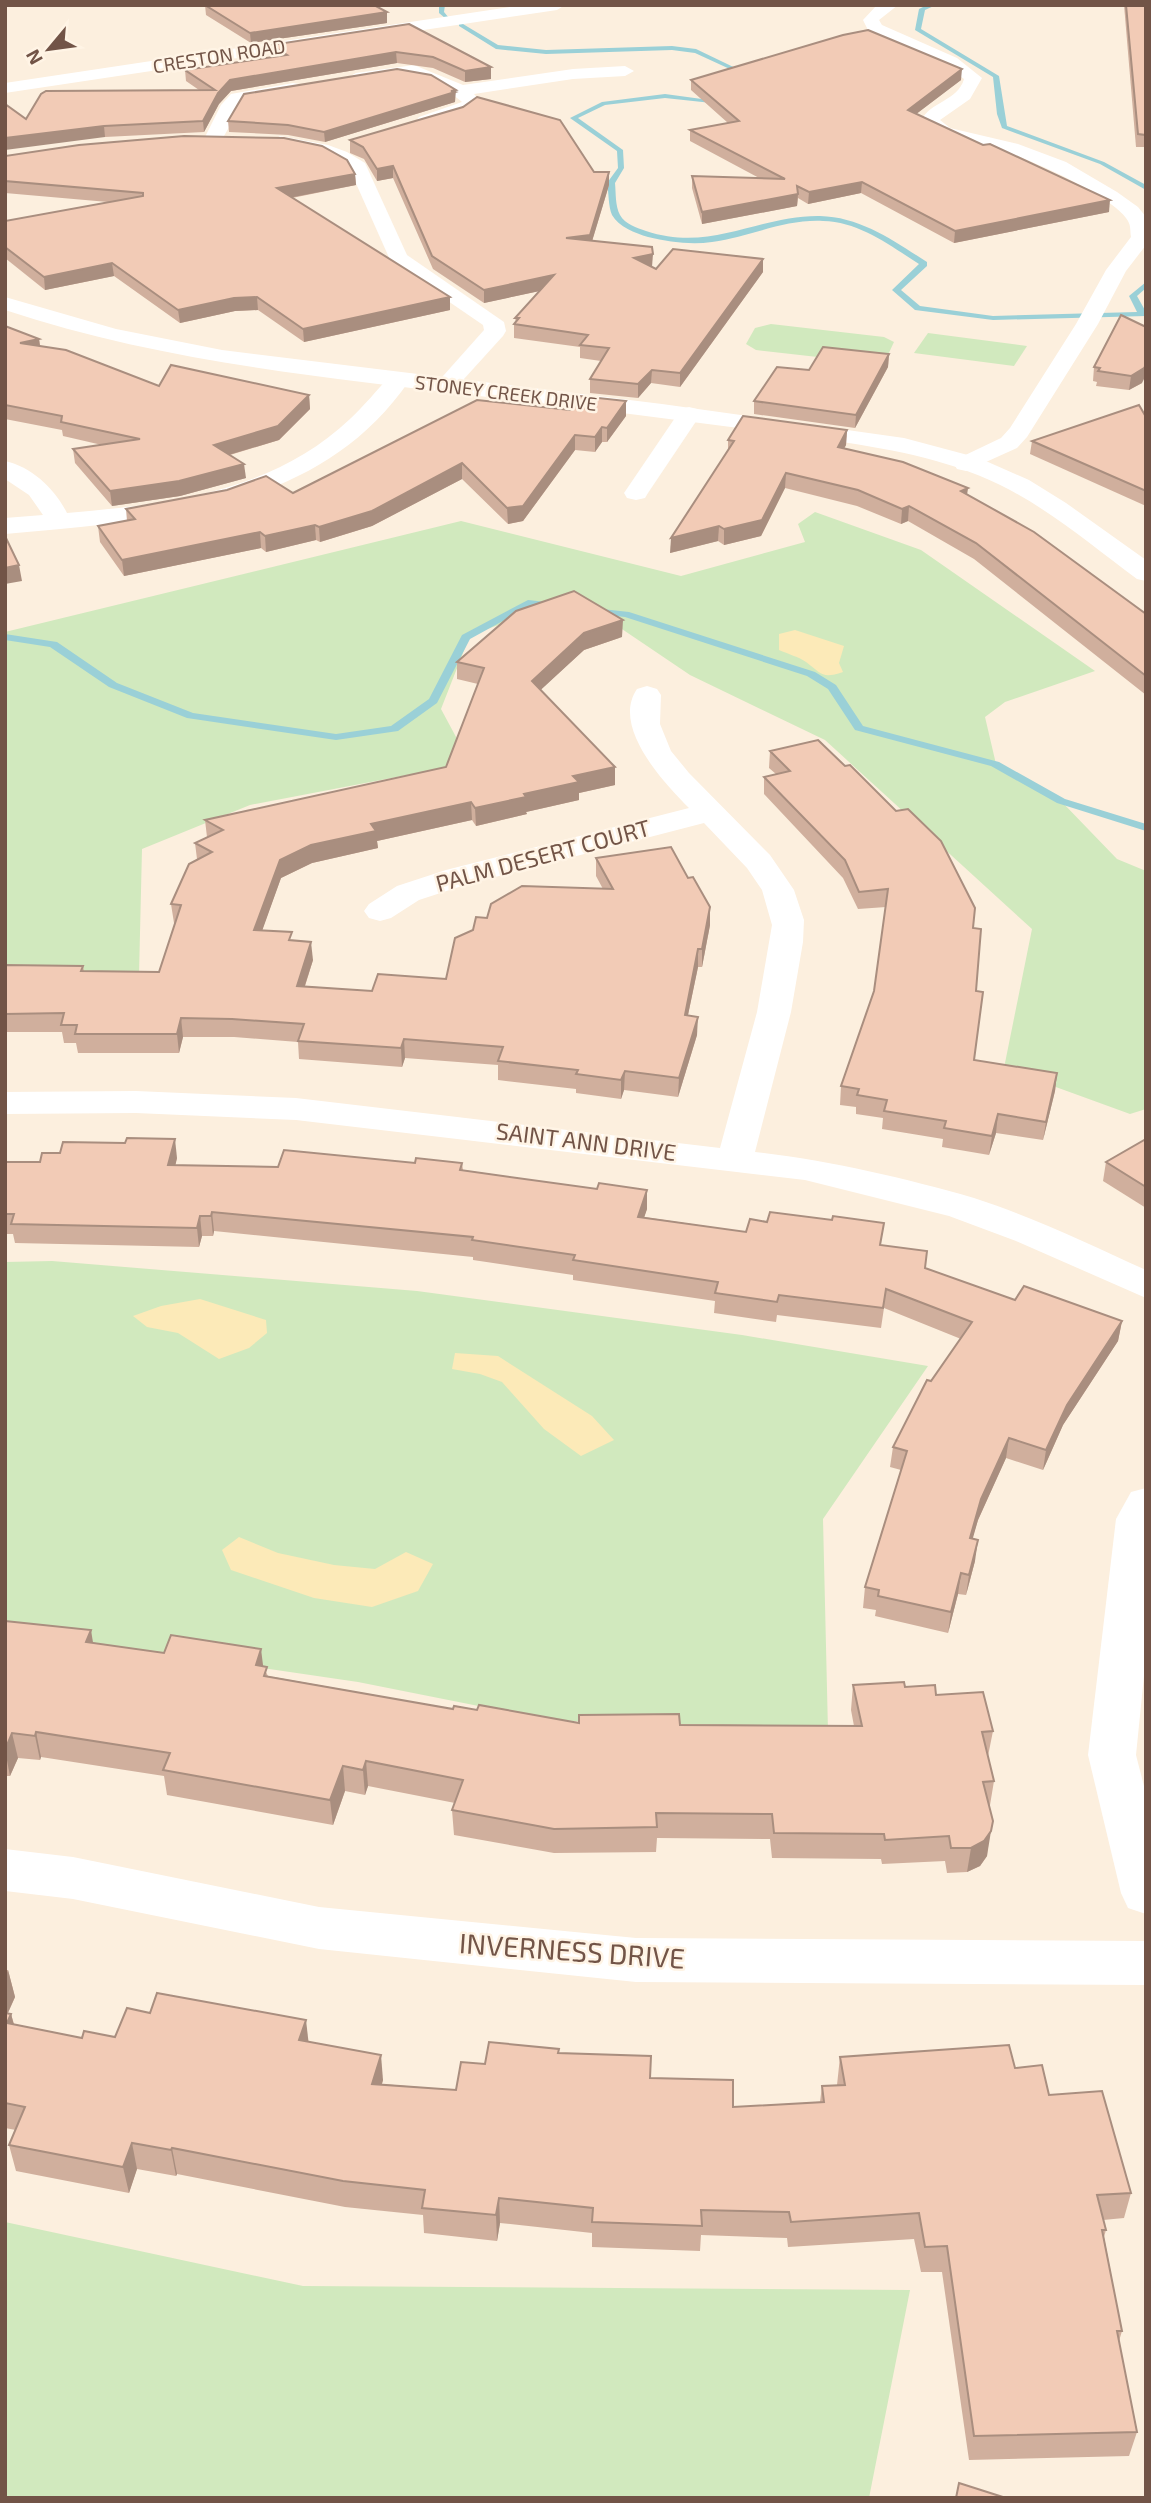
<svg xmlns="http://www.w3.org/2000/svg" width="1151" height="2503" font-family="'Exo 2',sans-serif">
	<rect width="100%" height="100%" fill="#fcefde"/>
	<g fill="#d1e9be">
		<path d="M771 324 884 337 894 342 886 359 871 363 756 350 746 344 755 328Z"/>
		<path d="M928 333 1027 346 1014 366 914 353Z"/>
		<path d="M815 512 921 550 1095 671 1005 702 985 717 996 764 1061 801 1117 859 1146 871V1109L1130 1114 1004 1068 1032 929 825 740 690 675 576 598 470 635 441 709 470 763 250 805 142 849 139 975 5 976V632L461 521 681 576 805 542 798 524Z"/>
		<path d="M52 1261 417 1291 742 1335 928 1366 823 1519 828 1731 549 1720 358 1682 5 1630V1262Z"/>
		<path d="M5 2222 303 2286 910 2290 869 2498H5Z"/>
	</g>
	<g fill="#fceab8">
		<path d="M795 630 844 646 839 663 843 672C822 679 822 674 806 662 799 657 788 654 779 650V634Z"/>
		<path d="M200 1299 266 1320 267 1333 249 1348 219 1359 178 1333 147 1327 133 1316 161 1306Z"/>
		<path d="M455 1353 498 1356 592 1416 614 1440 581 1456 544 1429 502 1382 480 1374 452 1369Z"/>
		<path d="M239 1537 278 1553 334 1565 375 1569 406 1552 433 1564 418 1591 372 1607 314 1598 231 1570 222 1550Z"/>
	</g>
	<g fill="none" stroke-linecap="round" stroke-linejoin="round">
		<g fill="#9ad0d7" fill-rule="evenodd">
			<path d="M439 5H445L444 12 449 18H445L439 13Z"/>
			<path d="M927 5H936L925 10 921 29 999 76 1007 126 1104 162 1146 185V190L1100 164 1002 128 997 114 993 77 915 30 919 9Z"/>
			<path d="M459 24H463L498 45 546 50 672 46 696 49 750 75 745 76 695 53 672 50 546 54 496 49 459 26Z"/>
			<path d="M665 94 724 102 721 104 665 98 605 105 578 118 623 150 624 168 615 183C616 193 615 206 620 215 625 224 637 228 646 231 712 253 758 215 820 216 861 217 894 241 927 262V266L901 290 920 306 993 316 1137 312 1129 296 1146 282V288L1137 296 1146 312V316L993 320 915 310 892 290 919 264C889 245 860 222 823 221 784 219 750 237 712 242 691 245 669 242 648 237 635 233 619 227 612 215 608 206 609 193 607 183L618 168 617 151 570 118 602 102Z"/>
			<path d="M528 600 555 603 560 606 555 609 530 606 470 639 437 703 398 731 336 740 187 718 109 687 50 647 5 640V634L57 642 117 683 193 713 336 734 391 726 429 699 462 635Z"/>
			<path d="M593 608 629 612 815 672 836 685 863 726 999 762 1065 799 1146 824V831L1057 803 991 766 855 730 828 689 807 676 625 617 590 613V609Z"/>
		</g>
		<g fill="#fff" fill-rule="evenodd">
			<path d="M877 5H898L879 20 882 25 957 58 982 78 970 99 940 120 950 128 1018 144 1066 162 1117 192 1138 207 1146 217V245L1126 271 1098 324 1027 437 1017 448 966 471 957 469 954 464 957 459 1001 438 1010 428 1076 324 1106 270 1131 237C1130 231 1131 226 1128 221 1115 197 1033 161 1006 152 978 144 939 145 921 121 929 102 958 101 964 79L945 65 869 32 863 20Z"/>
			<path d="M414 65 463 85 573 69 625 66 634 71 625 76 573 79 474 94 481 102 472 112 425 126 416 121 419 117 462 102C453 93 425 78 412 76 395 73 360 91 347 78L356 73Z"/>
			<path d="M293 83 299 84 302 88 299 92 243 102 219 145H205L203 141 221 105 231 94Z"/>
			<path d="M280 136 328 145 347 152 365 163 407 255 504 322 506 331 503 336 454 390H438L435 385 484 330 483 325 391 262 350 170 315 153 273 146 271 142Z"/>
			<path d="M398 374 406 376 409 381C317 515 152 520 5 534V518L43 515 29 495 5 479V461C32 467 55 489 67 513 168 504 273 492 350 419 364 406 377 390 390 376Z"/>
			<path d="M689 407 697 409 701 414 648 493 645 498 636 500 627 498 624 493 681 409Z"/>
			<path d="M647 686 657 689 661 695 660 724 671 751 689 773 770 855 794 890 804 920 803 942 791 1012 755 1152C826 1160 905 1178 974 1198 1033 1217 1089 1244 1146 1270V1298L1016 1241 949 1216 805 1180 296 1120 136 1113 5 1114V1092L136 1091 296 1098 720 1148 757 1012 772 925 762 890 747 868 704 823 468 884 419 900 391 918 380 921 369 918 364 911 369 904 397 886 446 870 689 808C664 783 611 727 637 689Z"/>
			<path d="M5 1849 73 1857 319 1907 636 1938 1146 1941V1985L636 1982 319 1949 73 1899 5 1891Z"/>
		</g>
		<g fill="#fff" fill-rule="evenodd">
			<path d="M523 5H565L557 10 5 93V83Z"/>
			<path d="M5 297 116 329 222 350 662 404 904 438 979 458 1029 480 1066 503 1146 560V581L1137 579C1095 548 1055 514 1010 490 956 461 896 450 836 441 717 425 598 409 479 396 318 377 159 361 5 310Z"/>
			<path d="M1146 1488V1656L1136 1755 1146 1794V1914L1128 1908 1121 1893 1088 1755 1116 1519 1131 1492Z"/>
		</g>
	</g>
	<g fill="#d0af9d">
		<path d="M205 5H392L378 7 387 23 251 43 206 15Z"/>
		<path d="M1124 5H1146V147H1136Z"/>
		<path d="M409 24 491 79 465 82 433 68 397 63 231 91 219 104 204 132 105 137 26 119 199 90 186 81 185 70 273 57 271 56V45Z"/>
		<path d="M691 80H961L916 114 1109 212 954 243 861 193 808 204 798 198 797 206 702 224 692 188V176L761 179 690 141V130L728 123 691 90Z"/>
		<path d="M455 100V102L325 142 288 135 229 132 228 121Z"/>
		<path d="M350 140 594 172H609V185L592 241 656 269 763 272 680 387 651 383 638 398 590 393V379L601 361 580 358V347L514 338V324L516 322 515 318 539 291 484 303 433 269 393 178 377 181 364 159 350 153Z"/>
		<path d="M5 156 355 174 356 185 292 198 450 297V310L304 342 258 310 235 311 180 323 114 276 45 290 5 258V221L108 202 5 193Z"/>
		<path d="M1121 315 1142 383 1129 390 1096 386 1097 382 1093 381 1094 367Z"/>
		<path d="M5 326 39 339 40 346 159 386 309 395 310 409 279 440 230 455 246 478 180 496 112 506 75 463 73 449 102 445 63 436 62 430 5 419Z"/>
		<path d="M889 354 888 367 855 428 754 414V401L809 370Z"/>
		<path d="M626 416 607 442H602L595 452 575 450 523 521 508 524 462 479 372 526 320 542 316 540 266 552 261 548 124 576 100 542 98 526 127 521 126 509 293 493Z"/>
		<path d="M1146 417V506L1030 454 1032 441Z"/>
		<path d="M847 430 846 445 844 448 967 495 1146 614V695L974 559 908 521 901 524 857 506 785 488 761 536 724 545 718 541 670 553 728 450V440Z"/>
		<path d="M622 637 584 650 540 690 615 785 579 793V800L526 812 527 814 476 826 472 820 377 841 378 848 312 863 281 878 262 930 293 941 313 960 305 986 372 991 446 979 473 930 487 918 603 889 596 876V858L710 925 702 967H698L688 1015 697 1035 678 1097 624 1090 621 1099 576 1093V1089L498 1080V1065L405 1058 402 1067 299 1059 298 1042 234 1037H183L179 1053H78L76 1043H64L62 1032H5V965L83 966 84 971 159 972 175 923H174L171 904 197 859 195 843 207 837 205 820 446 767 478 684 457 679V662Z"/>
		<path d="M770 751 973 928 976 991 974 1060 1057 1073 1055 1091 1043 1140 996 1133 989 1155 942 1147 943 1139 882 1129 883 1118 856 1114V1107L840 1105 841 1086 874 991 886 907 858 909 843 878 764 794V777L776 774 769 768Z"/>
		<path d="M1146 1139V1208L1103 1181 1106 1162Z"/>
		<path d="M177 1158 175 1165 278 1167 415 1163H462L463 1170 597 1189 647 1190V1209L644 1217 746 1232 881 1245 926 1268 1015 1300 1122 1321 1118 1341 1063 1425 1043 1470 1006 1458 978 1520 972 1539 975 1561 966 1595 958 1594 948 1633 875 1616 876 1610 863 1608 865 1587 901 1470 890 1467 893 1447 931 1381 961 1339 884 1308 881 1328 777 1315 776 1322 714 1313 715 1301 573 1280V1275L473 1260V1257L214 1231 213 1236H202L199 1247 15 1243 13 1234H5V1162Z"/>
		<path d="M5 1621 93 1643 263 1666 268 1676 453 1709 477 1710 579 1723 854 1726 851 1710 853 1685 905 1687 936 1695 993 1731 988 1756 994 1781 990 1805 989 1806 987 1856 980 1866 967 1872 947 1873 945 1861 882 1864 881 1859 772 1858 770 1839 657 1838 656 1852 554 1853 454 1835 452 1810 455 1803 368 1786 365 1795 345 1791 333 1825 167 1795 164 1776 41 1757 40 1760 18 1758 10 1776H5Z"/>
		<path d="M5 1970H8L15 1997 8 2013 11 2014 14 2024 82 2038 115 2037 308 2041 383 2080 382 2084 456 2090 485 2064 559 2053 650 2078 733 2107 820 2102 822 2086 837 2085 840 2057 1015 2068 1049 2095 1131 2193 1124 2218 1103 2220 1106 2230 1104 2237 1122 2331 1119 2341 1137 2432 1129 2456 969 2460 942 2272H921L914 2239 788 2247 787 2238 701 2235 700 2251 592 2247V2233L500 2223 497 2241 424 2233 423 2215 345 2207 177 2174 176 2176 137 2169 129 2193 16 2171 9 2145 16 2130 5 2128Z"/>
	</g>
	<g fill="#a98e7f">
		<path d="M362 5H392L363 10Z"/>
		<path d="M387 12V23L251 43 250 33Z"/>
		<path d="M396 52 397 63 231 91 219 104 204 132 203 121 218 93 230 80Z"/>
		<path d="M491 67V79L465 82V71Z"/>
		<path d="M962 69 961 80 907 121 908 110Z"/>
		<path d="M456 90 455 102 325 142 324 132Z"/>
		<path d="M104 126 105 137 5 150V138Z"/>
		<path d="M393 166V178L377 181V169Z"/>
		<path d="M609 172V185L590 248 566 238Z"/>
		<path d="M355 174 356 185 278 200 277 188Z"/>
		<path d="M862 182 861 193 808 204 809 192Z"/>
		<path d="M798 194 797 206 702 224V212Z"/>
		<path d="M1110 200 1109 212 954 243 955 231Z"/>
		<path d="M653 254 652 267 634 271V258Z"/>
		<path d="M763 259V272L680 387V373Z"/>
		<path d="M112 263 114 276 45 290 44 277Z"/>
		<path d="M554 275V288L484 303V290Z"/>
		<path d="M257 297 258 310 235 311 180 323 178 310 234 298Z"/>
		<path d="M450 297V310L304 342 303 329Z"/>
		<path d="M39 339 41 353 20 343Z"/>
		<path d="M889 354 888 367 855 428 856 415Z"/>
		<path d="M1146 365V375L1142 383 1129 390 1131 376Z"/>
		<path d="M652 370 651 383 638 398V384Z"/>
		<path d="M309 395 310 409 279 440 215 459 214 445Z"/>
		<path d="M626 401V416L607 442V428Z"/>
		<path d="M602 427V442L595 452V437Z"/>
		<path d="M847 430 846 445 837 462 838 447Z"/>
		<path d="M575 435V450L523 521 508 524 507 508Z"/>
		<path d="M462 463V479L372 526 320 542 319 527Z"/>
		<path d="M244 464 246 478 180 496 112 506 110 491Z"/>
		<path d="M786 473 785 488 761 536 724 545V529Z"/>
		<path d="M968 488 966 503 961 491Z"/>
		<path d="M909 506 908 521 901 524 902 509Z"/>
		<path d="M315 525 316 540 266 552 265 536Z"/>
		<path d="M719 526 718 541 670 553 671 538Z"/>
		<path d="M260 532 261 548 124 576 122 560Z"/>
		<path d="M19 565 22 581 5 584V568Z"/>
		<path d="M623 620 622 637 584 650 532 698V681L584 633Z"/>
		<path d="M615 767V785L579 793V800L526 812 527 814 476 826 475 808 524 794 573 776Z"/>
		<path d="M471 802 472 820 377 841 378 848 312 863 281 878 256 948 254 930 280 860 311 845 371 824Z"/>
		<path d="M710 907V925L702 967V949Z"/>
		<path d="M311 942 313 960 299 1004 297 986Z"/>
		<path d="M698 949V967L684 1034 685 1015Z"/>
		<path d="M698 1017 697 1035 678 1097 679 1078Z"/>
		<path d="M181 1018 183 1037 179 1053 177 1034Z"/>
		<path d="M404 1039 405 1058 402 1067 401 1048Z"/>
		<path d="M625 1071 624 1090 621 1099V1080Z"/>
		<path d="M1057 1073 1055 1091 1043 1140 1046 1122Z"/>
		<path d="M998 1114 996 1133 989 1155 992 1136Z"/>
		<path d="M175 1139 177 1158 171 1185 168 1165Z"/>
		<path d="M647 1190V1209L638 1236V1217Z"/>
		<path d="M212 1212 214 1231 213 1236 211 1216Z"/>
		<path d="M200 1216 202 1236 199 1247 197 1228Z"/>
		<path d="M1122 1321 1118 1341 1063 1425 1043 1470 1046 1450 1067 1405Z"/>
		<path d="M1009 1438 1006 1458 978 1520 967 1559 970 1538 981 1499Z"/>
		<path d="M978 1540 975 1561 966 1595 969 1575Z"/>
		<path d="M961 1573 958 1594 948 1633 951 1612Z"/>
		<path d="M91 1630 95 1655 86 1642Z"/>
		<path d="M261 1649 264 1673 256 1665Z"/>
		<path d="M36 1732 41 1757 40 1760 35 1736Z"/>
		<path d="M12 1733 18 1758 10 1776 5 1750Z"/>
		<path d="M366 1761 368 1786 365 1795 363 1770Z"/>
		<path d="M343 1766 345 1791 333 1825 330 1800Z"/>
		<path d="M991 1831 987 1856 980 1866 967 1872 971 1848Z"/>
		<path d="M8 1970 15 1997 5 2019V1978Z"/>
		<path d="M11 2014 18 2040 7 2023Z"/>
		<path d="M306 2020 309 2046 299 2040Z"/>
		<path d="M381 2055 383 2080 374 2109 372 2084Z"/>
		<path d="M132 2143 137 2169 129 2193 123 2167Z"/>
		<path d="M172 2148 177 2174 176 2176 171 2150Z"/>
		<path d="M499 2198 500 2223 497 2241 496 2215Z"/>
	</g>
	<g fill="#f2cbb6" stroke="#a98e7f" stroke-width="2">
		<path d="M205 5H374L387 12 250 33Z"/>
		<path d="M1126 5H1146V135L1138 134Z"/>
		<path d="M409 24 491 67 465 71 433 57 396 52 230 80 218 93 203 121 104 126 5 138V104L26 119 41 94 46 91 215 90 185 70 287 55 271 45Z"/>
		<path d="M868 30 962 69 908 110 983 145 990 144 1110 200 955 231 862 182 809 192 797 186 798 194 702 212 692 176 785 179 690 130 739 121 691 80 843 35Z"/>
		<path d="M397 69 431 75 456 90 451 91 455 92 324 132 288 125 228 121 244 94Z"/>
		<path d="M477 97 560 120 594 172H609L590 235 566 238 652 247 653 254 634 258 656 269 673 249 763 259 680 373 652 370 638 384 590 379 609 348 580 345 588 335 514 324 519 318H515L554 275 484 290 432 256 393 166 377 169 363 147 350 140 463 107Z"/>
		<path d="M184 136 284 138 322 146 347 160 355 174 277 188 450 297 303 329 257 297 234 298 178 310 112 263 44 277 5 247V221L143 196V193L5 181V156L79 145Z"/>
		<path d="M1121 315 1146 327V365L1144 368 1131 376 1098 371 1100 368 1094 367Z"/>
		<path d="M5 326 39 339 20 343 66 350 159 386 171 365 309 395 278 426 214 445 244 464 179 481 110 491 73 449 140 439 61 422 62 416 5 405Z"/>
		<path d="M823 347 889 354 856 415 754 401 777 367 809 370Z"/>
		<path d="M580 396 626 401 607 428 602 427 595 437 575 435 523 506 507 508 462 463 372 511 319 527 315 525 265 536 260 532 122 560 98 526 135 519 126 509 227 490 266 476 293 493 477 400 570 410Z"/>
		<path d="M1139 405 1146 417V491L1032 441Z"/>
		<path d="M743 416 847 430 838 447 903 462 968 488 961 491 1034 532 1146 614V676L976 543 909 506 902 509 858 490 786 473 762 520 724 529 719 526 671 538 734 441 728 440Z"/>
		<path d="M5 536 19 565 5 568Z"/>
		<path d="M574 591 623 620 584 633 532 681 615 767 573 776 579 782 524 794 526 797 475 808 471 802 371 824 376 831 311 845 280 860 254 930 292 932 289 940 311 942 297 986 372 991 378 974 446 979 455 938 473 930 476 917 487 918 491 904 522 886 613 889 596 858 671 847 688 878 693 877 710 907 702 949H698L685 1015 698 1017 679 1078 625 1071 621 1080 576 1074 578 1070 498 1061 503 1047 404 1039 401 1048 298 1041 304 1024 232 1019 181 1018 177 1034H75L77 1025H61L64 1013 5 1014V965L83 966 81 971 159 972 181 905 171 904 189 864 212 852 195 843 223 830 205 820 446 767 484 668 457 662 516 611Z"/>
		<path d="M818 740 845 766 850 765 896 811 908 809 941 841 975 908 973 928 981 929 976 991 983 992 974 1060 1057 1073 1046 1122 998 1114 992 1136 944 1128 946 1121 884 1111 887 1100 857 1095 859 1089 841 1086 874 991 888 889 859 892 845 860 764 777 790 771 770 751Z"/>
		<path d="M127 1138 175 1139 168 1165 278 1167 284 1150 415 1163 416 1158 462 1163 460 1170 597 1189 599 1183 647 1190 638 1217 746 1232 750 1219 767 1222 770 1212 832 1220 833 1216 884 1223 880 1245 927 1251 925 1268 1015 1300 1024 1286 1122 1321 1067 1405 1046 1450 1009 1438 981 1499 970 1538 978 1540 969 1575 961 1573 951 1612 878 1596 879 1590 865 1587 907 1451 893 1447 927 1380 931 1381 972 1322 886 1289 883 1308 779 1295 777 1302 715 1293 718 1282 573 1260 575 1255 472 1240 473 1237 212 1212 211 1216H200L197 1228 11 1224 14 1214H5V1162H40L42 1153H60L63 1142 125 1143Z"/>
		<path d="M1146 1139V1187L1106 1162Z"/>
		<path d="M5 1621 91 1630 86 1642 164 1653 171 1635 261 1649 256 1665 267 1667 264 1676 453 1709 454 1706 477 1710 479 1705 579 1723V1715L679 1714 680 1725 862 1726 853 1685 904 1682 905 1687 935 1685 936 1695 983 1692 993 1731 982 1732 994 1781 983 1782 993 1821 991 1831 984 1841 971 1848H951L949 1836 885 1840 884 1834 774 1833 772 1814 656 1813 657 1827 554 1829 452 1810 463 1780 366 1761 363 1770 343 1766 330 1800 163 1770 170 1753 36 1732 35 1736 12 1733 5 1750Z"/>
		<path d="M157 1993 306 2020 299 2040 381 2055 372 2084 456 2090 461 2062 485 2064 489 2042 559 2049 558 2053 651 2056 650 2078 733 2080V2107L824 2102 822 2086 845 2085 840 2057 1009 2045 1015 2068 1042 2065 1049 2095 1102 2091 1131 2193 1097 2195 1106 2230H1102L1122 2331H1117L1137 2432 974 2436 947 2246 925 2247 919 2213 791 2222 789 2212 701 2210 702 2226 592 2222 593 2208 499 2198 496 2215 422 2208 425 2190 343 2181 172 2148 171 2150 132 2143 123 2167 9 2145 25 2107 5 2103V2013L11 2014 7 2023 82 2038 84 2031 115 2037 127 2008 150 2013Z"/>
		<path d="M959 2483 1006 2498H956Z"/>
	</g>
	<g text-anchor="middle" stroke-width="5" stroke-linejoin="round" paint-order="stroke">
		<g font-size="19" fill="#725447" stroke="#fff4e5">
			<text transform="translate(219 56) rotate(-9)" y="7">CRESTON ROAD</text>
			<text transform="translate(506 393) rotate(7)" y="7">STONEY CREEK DRIVE</text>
		</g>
		<g font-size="23" fill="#725447" stroke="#fff4e5">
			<text transform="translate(543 856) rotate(-15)" y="8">PALM DESERT COURT</text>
			<text transform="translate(586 1142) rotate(7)" y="8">SAINT ANN DRIVE</text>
		</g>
		<g font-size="28" fill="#725447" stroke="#fff4e5">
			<text transform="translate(572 1951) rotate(4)" y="10">INVERNESS DRIVE</text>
		</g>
	</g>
	<rect width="1151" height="2503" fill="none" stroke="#725447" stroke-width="14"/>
	<g transform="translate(49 49) rotate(241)" stroke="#fff4e5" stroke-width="5" paint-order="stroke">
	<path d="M0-5L12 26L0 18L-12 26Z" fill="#725447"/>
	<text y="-10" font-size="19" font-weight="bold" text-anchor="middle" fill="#725447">N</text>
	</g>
</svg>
